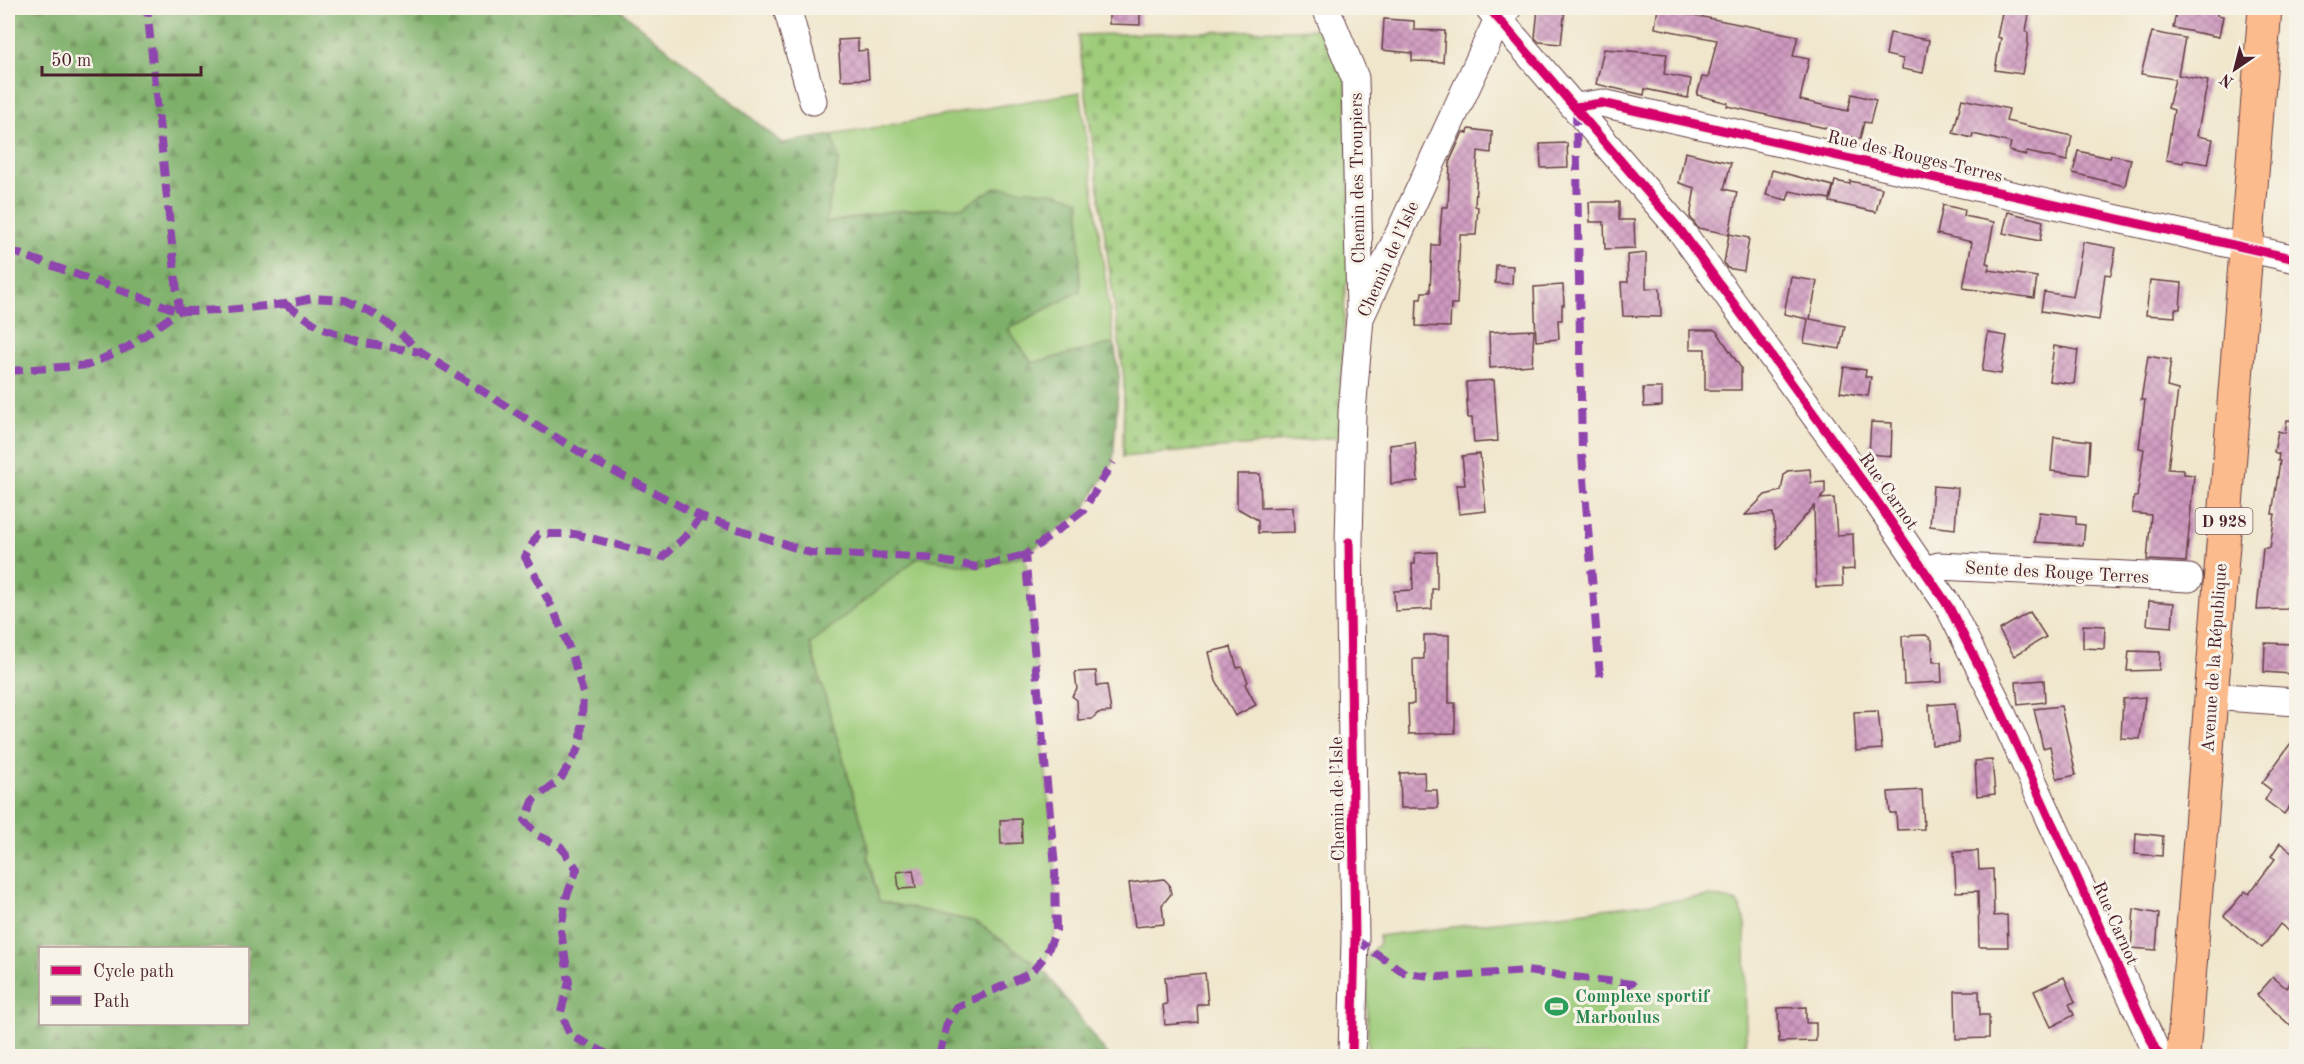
<svg xmlns="http://www.w3.org/2000/svg" width="2304" height="1064" font-family="'Old Standard TT',serif">
	<defs>
		<pattern id="forest-firs" width="22" height="20" patternUnits="userSpaceOnUse" patternTransform="scale(1.5)"><rect width="22" height="20" fill="#7eb06a"/><path d="M5 1l3.5 6h-7zM16 11l3.5 6h-7z" fill="#698f57"/></pattern>
		<pattern id="cemetery-stones" width="16" height="16" patternUnits="userSpaceOnUse" patternTransform="scale(1.5)"><rect width="16" height="16" fill="#9ecc7a"/><path d="M2 7V4a2 2 0 0 1 4 0v3zM10 15v-3a2 2 0 0 1 4 0v3z" fill="#8aaf6a"/></pattern>
		<pattern id="building-cross-hatch" width="8" height="8" patternUnits="userSpaceOnUse" patternTransform="scale(1.5)"><rect width="8" height="8" fill="#cf99c0"/><path d="M0 0l8 8M0 8l8-8" fill="none" stroke="#aa7c9c"/></pattern>
	</defs>
	<rect width="100%" height="100%" fill="#f7f3e8"/>
	<filter id="ink" filterUnits="userSpaceOnUse"><feTurbulence type="fractalNoise" baseFrequency=".0167" numOctaves="2"/><feDisplacementMap in="SourceGraphic" scale="12" xChannelSelector="R" yChannelSelector="G"/><feConvolveMatrix kernelMatrix="1 2 1 2 8 2 1 2 1" color-interpolation-filters="sRGB"/></filter>
	<filter id="wash" filterUnits="userSpaceOnUse"><feTurbulence type="fractalNoise" baseFrequency=".008" numOctaves="4" result="noise"/><feDisplacementMap in="SourceGraphic" scale="24" xChannelSelector="R" yChannelSelector="G"/><feGaussianBlur stdDeviation="1.35" result="paint"/><feColorMatrix in="noise" values="0 0 0 0 0 0 0 0 0 0 0 0 0 0 0 0 0 1.4 0 .05"/><feComposite in="paint" operator="in"/></filter>
	<g filter="url(#wash)">
		<rect width="100%" height="100%" fill="#f0e6cc"/>
		<g fill="#9ecc7a" stroke="#747652" stroke-width="1.5">
			<path d="M1080 92 1114 343 1032 363 1008 329 1080 291 996 187 963 207 893 211 824 223 839 160 832 135Z"/>
			<path d="M1025 555 1055 866 1056 930 1043 969 976 922 879 901 868 857 869 849 810 644 919 557 977 567Z"/>
			<path d="M1711 896 1737 902 1745 919 1746 1056H1368L1367 956 1379 944V936Z"/>
		</g>
		<path fill="url(#forest-firs)" stroke="#64684a" stroke-width="1.5" fill-rule="evenodd" d="M8 8H618L782 143 832 135 839 160 825 223 893 211 963 207 996 187 1057 193 1080 200V291L1008 329 1032 363 1114 343 1119 376 1113 462 1083 511 1025 555 977 567 919 557 810 644 869 849 868 857 879 901 976 922 1043 969 1108 1056H8ZM40 948H248V1024H40Z"/>
		<path fill="url(#cemetery-stones)" stroke="#747652" stroke-width="1.5" d="M1324 29V45L1333 46 1346 75 1352 278 1345 286 1340 437 1123 457 1124 378 1078 35Z"/>
		<g id="blocks">
			<g fill="url(#building-cross-hatch)">
				<path d="M1109 8H1140V25L1109 24Z"/>
				<path d="M1538 8H1565L1561 44 1539 42 1535 38Z"/>
				<path d="M1658 8 1798 36 1793 56 1809 59 1800 100 1848 111 1852 94 1876 100 1870 123 1864 122 1860 139 1833 133 1834 130 1727 106 1728 103 1697 95 1702 77 1708 78 1717 40 1655 28Z"/>
				<path d="M2003 8 2030 9 2026 31 2028 32V43L2022 74 1995 70 2001 38 1997 37Z"/>
				<path d="M2177 8H2219L2217 15 2223 16 2219 37 2173 28Z"/>
				<path d="M1384 19 1414 21V30L1445 31 1443 62 1412 61V53L1382 50Z"/>
				<path d="M2152 32 2185 38 2178 75 2208 81 2197 136 2213 139 2208 164 2184 160 2183 163 2166 160 2174 110 2168 108 2175 79 2141 74Z"/>
				<path d="M1890 33 1929 40 1923 73 1902 69 1903 59 1886 55Z"/>
				<path d="M858 39V51L867 50 869 79 841 80 838 40Z"/>
				<path d="M1604 49 1667 54 1664 74 1691 79 1688 98 1645 89 1644 95 1596 84Z"/>
				<path d="M1962 99 2009 109 2006 121 2072 136 2067 161 2027 152 2026 155 2009 151 2011 143 1973 134 1972 138 1953 133Z"/>
				<path d="M1469 129 1492 132 1491 153 1478 151 1475 206 1478 207 1476 235H1460L1457 304H1451L1450 327 1416 326 1417 299H1421L1422 292H1430L1432 245H1439L1442 207H1448L1450 161 1463 132 1468 133Z"/>
				<path d="M1567 143 1568 167 1541 168 1540 144Z"/>
				<path d="M2078 151 2110 158 2111 155 2131 159 2125 186 2073 173Z"/>
				<path d="M1685 152 1731 163 1724 189 1737 192 1729 234 1749 238 1744 271 1727 268 1724 263 1729 234 1698 228 1690 217 1695 188 1679 183Z"/>
				<path d="M1772 170 1833 186 1830 199 1790 191 1787 200 1766 195Z"/>
				<path d="M1835 181 1850 184V181L1882 188 1876 212 1830 202Z"/>
				<path d="M1589 202H1619V220H1634L1635 248 1605 249 1604 222H1590Z"/>
				<path d="M1943 205 1965 210 1964 216 1994 222 1986 263 1990 264 1988 270 2037 277 2034 298 1963 288 1972 242 1937 234Z"/>
				<path d="M2008 212 2043 221 2040 241 2003 233Z"/>
				<path d="M2083 242 2116 248 2111 275 2105 274 2099 320 2041 311 2044 292 2073 297Z"/>
				<path d="M1646 253V289L1660 288 1661 317 1623 316 1621 282H1628L1627 255Z"/>
				<path d="M1496 265 1513 266 1512 284 1495 283Z"/>
				<path d="M1791 277 1817 281 1810 319 1845 326 1840 349 1804 343 1808 319 1784 314Z"/>
				<path d="M2150 280 2182 283 2180 309H2175V317L2146 315Z"/>
				<path d="M1563 285 1564 305H1562V320H1558L1559 339 1536 341 1534 287Z"/>
				<path d="M1534 330 1532 365 1490 368 1489 332Z"/>
				<path d="M1690 330H1715L1718 333 1741 368V390H1705V349H1690Z"/>
				<path d="M1988 333 2007 336 2001 374 1982 371Z"/>
				<path d="M2054 346 2078 350 2074 384 2049 381Z"/>
				<path d="M2148 356 2171 360 2167 387 2178 390 2168 469 2184 470V474L2194 475 2186 562 2147 560 2151 515 2132 513 2134 497H2137L2144 449 2139 448 2145 400H2141Z"/>
				<path d="M1844 367 1866 370 1865 377H1871L1868 396 1840 392Z"/>
				<path d="M1494 380 1498 441 1474 443 1472 418H1468L1466 382Z"/>
				<path d="M1643 388H1662V406L1644 407Z"/>
				<path d="M2287 420 2296 421V520L2291 555 2288 609 2257 610 2263 548H2270L2275 514H2272L2280 461H2278L2279 454 2274 452 2278 431 2285 433Z"/>
				<path d="M1871 422 1892 423 1891 456 1869 454Z"/>
				<path d="M2054 437 2090 441 2088 475 2051 471Z"/>
				<path d="M1415 442 1418 481 1391 484 1390 445Z"/>
				<path d="M1480 454 1486 511 1459 514 1456 485H1465L1462 456Z"/>
				<path d="M1810 469 1811 483 1825 482V493L1820 499 1834 498 1837 535 1853 534 1854 569 1842 570 1843 586 1816 587 1814 506 1777 549 1773 513 1745 515 1765 495 1781 491 1784 475 1787 471Z"/>
				<path d="M1237 474H1260L1261 508 1293 507 1294 532 1258 533V520L1237 508Z"/>
				<path d="M1933 486 1958 488 1955 529 1930 526Z"/>
				<path d="M2039 512 2076 516V524L2085 525 2083 545 2035 542Z"/>
				<path d="M1437 552V589H1432V609L1395 611 1394 591 1413 590 1412 564H1415V553Z"/>
				<path d="M2149 601 2174 603 2172 627 2147 625Z"/>
				<path d="M2030 612 2046 637 2014 656 1999 630Z"/>
				<path d="M2083 625 2105 626 2104 649 2083 648Z"/>
				<path d="M1424 635H1449V703H1455V733L1409 734 1408 704H1414L1413 659H1424Z"/>
				<path d="M1926 635 1932 640 1933 662H1941L1942 682 1904 684 1902 636Z"/>
				<path d="M2265 643 2293 644 2291 674 2264 672Z"/>
				<path d="M1231 647 1237 668 1242 667 1248 682 1245 684 1256 705 1235 716 1216 681 1209 652Z"/>
				<path d="M2129 651 2160 652 2159 670 2127 671Z"/>
				<path d="M1096 671 1097 686 1107 685 1111 712 1098 713 1092 719 1078 720 1077 700 1072 696 1077 689 1075 672Z"/>
				<path d="M2044 680 2045 702 2018 705 2016 682Z"/>
				<path d="M2145 697 2140 739 2121 738 2123 699Z"/>
				<path d="M1955 703 1959 743 1932 745 1929 705Z"/>
				<path d="M2061 706 2076 775 2057 779 2050 746 2043 748 2034 709Z"/>
				<path d="M1878 711 1882 749 1856 751 1854 712Z"/>
				<path d="M2296 736V797L2284 814 2265 800 2271 790 2262 783Z"/>
				<path d="M1992 760 1995 794 1977 796 1975 761Z"/>
				<path d="M1424 772 1425 790H1437L1438 808H1401L1400 773Z"/>
				<path d="M1922 790 1924 829 1897 830 1896 813H1890L1888 792Z"/>
				<path d="M1021 819 1022 843 1001 844 1000 820Z"/>
				<path d="M2136 833 2163 836 2162 856 2135 854Z"/>
				<path d="M2280 843 2296 855V937L2280 924 2262 948 2224 916 2245 891 2249 894 2275 859 2271 856Z"/>
				<path d="M1978 851 1979 870 1993 869 1994 916 2007 915 2008 947H1979L1978 891 1956 892 1954 852Z"/>
				<path d="M913 870 916 888 899 889 897 872Z"/>
				<path d="M1164 879 1169 884 1171 894 1162 905 1164 924 1135 927 1129 883Z"/>
				<path d="M2134 909 2159 914 2156 950 2131 948Z"/>
				<path d="M1205 973 1208 1004H1197L1198 1022 1165 1025 1163 1005 1167 1004 1165 977Z"/>
				<path d="M2296 973V1031L2257 995 2273 977 2286 988Z"/>
				<path d="M2064 977 2075 1002 2069 1004 2074 1015 2051 1027 2034 991Z"/>
				<path d="M1955 991H1979L1980 1015H1989V1038L1956 1039Z"/>
				<path d="M1806 1007V1023H1816V1041L1779 1042 1778 1008Z"/>
			</g>
		</g>
	</g>
	<g filter="url(#ink)">
		<use href="#blocks" fill-opacity="0" stroke="#633d43" stroke-width="1.5"/>
		<g fill="none" stroke-linecap="round" stroke-linejoin="round">
			<defs>
				<g id="minor">
					<path d="M787 8 813 101"/>
					<path d="M1326 8 1355 78 1360 311"/>
					<path d="M1489 8 1681 231 1874 497 1949 607 1995 698 2156 1051 2161 1056"/>
					<path d="M1576 107 1602 103 2296 259"/>
					<path d="M1925 570 1939 566 2189 578"/>
					<path d="M2210 696 2296 702"/>
					<path d="M1352 1056 1355 939 1349 542 1352 412 1360 318 1498 19 1508 8"/>
				</g>
				<path id="major" d="M2183 1056 2265 8"/>
			</defs>
			<use href="#minor" stroke="#633d43" stroke-width="29"/>
			<use href="#major" stroke="#633d43" stroke-width="35"/>
			<use href="#minor" stroke="#fff" stroke-width="27"/>
			<use href="#major" stroke="#fbbb8c" stroke-width="33"/>
			<g stroke="#8e44ad" stroke-width="8" stroke-dasharray="15 8" stroke-linecap="butt">
				<path d="M1576 110 1582 454 1600 677"/>
				<path d="M8 250 179 311 227 310 285 304 312 298 345 300 373 313 399 332 420 352 594 461 701 517 811 553 919 557 977 567 1025 555"/>
				<path d="M285 304 321 328 364 343 420 352"/>
				<path d="M8 371 89 365 128 347 179 311 147 8"/>
				<path d="M1355 939 1405 973 1439 977 1526 971 1632 984 1640 996"/>
				<path d="M608 1056 607 1054 570 1035 561 1012 569 982 561 931 566 898 577 869 560 846 537 835 525 821 534 799 560 780 581 744 583 693 572 655 554 611 525 557 538 534H575L663 557 683 539 701 517"/>
				<path d="M939 1056 947 1024 957 1007 1031 973 1046 955 1056 930 1055 866 1025 555 1083 511 1113 462"/>
			</g>
			<defs>
				<g id="cycleway">
					<path d="M1489 8 1681 231 1874 497 1949 607 1995 698 2156 1051 2161 1056"/>
					<path d="M1576 107 1602 103 2296 259"/>
					<path d="M1349 542 1355 939 1352 1056"/>
				</g>
			</defs>
			<use href="#cycleway" stroke="#f7f3e8" stroke-width="13"/>
			<use href="#cycleway" stroke="#d6006c" stroke-width="9"/>
		</g>
	</g>
	<defs>
		<symbol id="stadium-bare" viewBox="-9 -9 18 18"><path d="M0-5a6.5 5 0 1 0 0 10a6.5 5 0 1 0 0-10ZM-3.5-1.8h7v3.6h-7Z" fill="#2e9e5b" stroke="#f7f3e8" stroke-width="2.5" paint-order="stroke"/></symbol>
	</defs>
	<g fill-rule="evenodd">
		<use href="#stadium-bare" x="1540" y="990" width="33" height="33"/>
	</g>
	<g text-anchor="middle" stroke-width="6" stroke-linejoin="round" paint-order="stroke">
		<rect fill="#f7f3e8" stroke="#7e5f64" stroke-width="1.5" x="2195.5" y="508" width="57" height="26" rx="4.5"/>
		<g font-size="16" font-weight="bold" fill="#4a1f2b">
			<text x="2224" y="527">D 928</text>
		</g>
		<g font-size="18" fill="#4a1f2b" stroke="#f7f3e8">
			<text transform="translate(1915 156) rotate(13)" y="6">Rue des Rouges Terres</text>
			<text transform="translate(1357 178) rotate(-91)" y="6">Chemin des Troupiers</text>
			<text transform="translate(1388 259) rotate(-66)" y="6">Chemin de l’Isle</text>
			<text transform="translate(1889 491) rotate(55)" y="6">Rue Carnot</text>
			<text transform="translate(2057 572) rotate(3)" y="6">Sente des Rouge Terres</text>
			<text transform="translate(2214 658) rotate(-86)" y="6">Avenue de la République</text>
			<text transform="translate(1337 799) rotate(-91)" y="6">Chemin de l’Isle</text>
			<text transform="translate(2116 923) rotate(66)" y="6">Rue Carnot</text>
		</g>
		<g font-size="18" font-weight="bold" fill="#27864d" stroke="#f7f3e8" text-anchor="start">
			<text x="1575" y="1002">Complexe sportif<tspan x="1575" dy="21">Marboulus</tspan></text>
		</g>
	</g>
	<rect width="2304" height="1064" fill="none" stroke="#f7f3e8" stroke-width="30"/>
	<rect x="39" y="947" width="210" height="78" fill="#f7f3e8" stroke="#b29e9c" stroke-width="1.5"/>
	<rect x="51" y="966" width="30" height="9" fill="#d6006c" stroke="#b29e9c" stroke-width="1.5"/>
	<text x="93" y="977" font-size="18" fill="#4a1f2b">Cycle path</text>
	<rect x="51" y="996" width="30" height="9" fill="#8e44ad" stroke="#b29e9c" stroke-width="1.5"/>
	<text x="93" y="1007" font-size="18" fill="#4a1f2b">Path</text>
	<g transform="translate(2235 69) rotate(215)" stroke="#f7f3e8" stroke-width="4.5" paint-order="stroke">
	<path d="M0-4.5L10 22L0 15L-10 22Z" fill="#4a1f2b"/>
	<text y="-9" font-size="16" font-weight="bold" text-anchor="middle" fill="#4a1f2b">N</text>
	</g>
	<path d="M42 66v9h159v-9" fill="none" stroke="#4a1f2b" stroke-width="3"/>
	<text x="51" y="66" font-size="18" fill="#4a1f2b" stroke="#f7f3e8" stroke-width="4.5" paint-order="stroke">50 m</text>
</svg>
